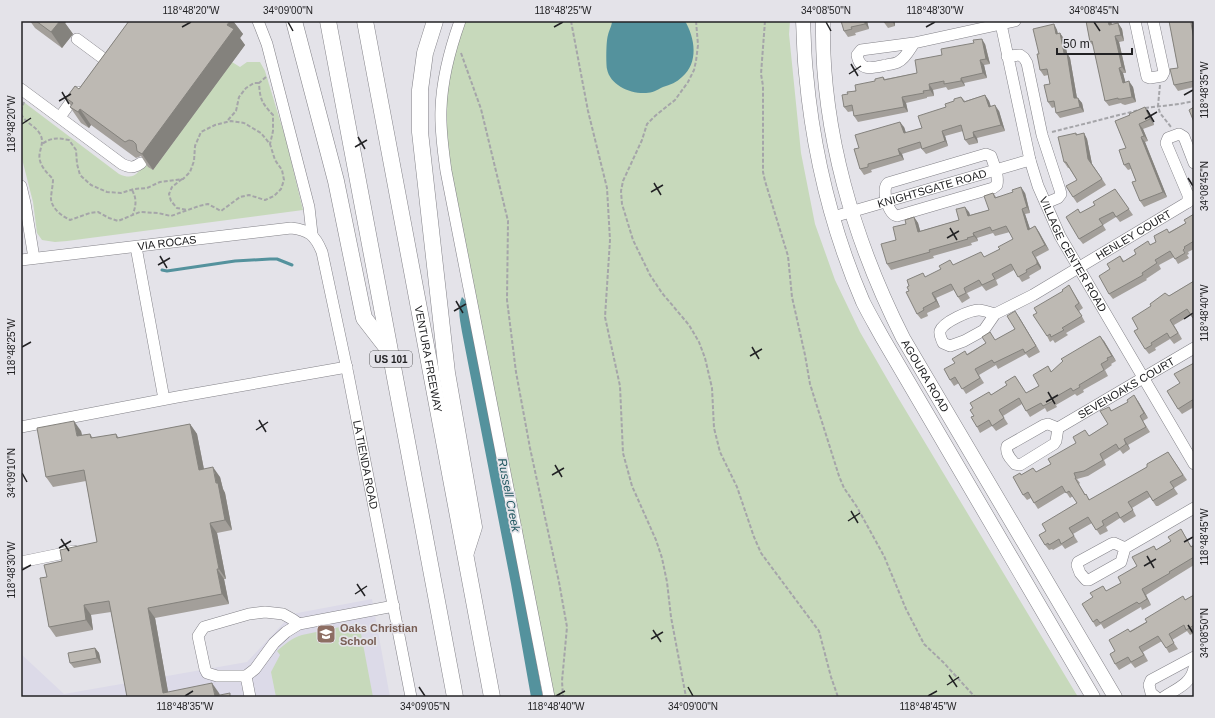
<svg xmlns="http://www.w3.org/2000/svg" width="1215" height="718" font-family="Helvetica,sans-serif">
	<rect width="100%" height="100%" fill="#e4e3e9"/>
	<path fill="#dcdae8" d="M372 599 390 697H21V654L64 694 247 662 292 614Z"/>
	<g fill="#c7d9bb">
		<path d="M464 21H790L789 34 801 153 815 224 835 280 860 332 897 396 1078 697H551L445 141 446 83Z"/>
		<path d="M232 62 240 67 247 62H260L265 71 286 140 303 210 67 241 55 242 42 240 37 233 33 202 21 155V100L119 174C133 180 136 175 145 164L153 170Z"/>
		<path d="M359 623 373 697H276L271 672 280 655 277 651C285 644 292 638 302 635Z"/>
	</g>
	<g fill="#54929d">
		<path d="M612 21H685C695 38 699 63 682 77 677 82 670 85 663 87 657 90 652 93 646 93 630 94 610 85 607 69 606 63 606 41 608 35 609 30 612 26 612 21Z"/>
		<path d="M462 297 467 302 495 438 543 697H531L511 584 462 332C460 320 457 308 462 297Z"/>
	</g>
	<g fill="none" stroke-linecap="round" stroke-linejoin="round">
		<path stroke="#54929d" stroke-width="3" d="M162 270 167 271 235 261 270 259H277L292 265"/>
		<defs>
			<g id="minor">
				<path d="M258 21 267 44 309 207 312 234"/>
				<path d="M460 21C450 49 442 79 441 109 440 130 443 150 446 171L549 697"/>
				<path d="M1135 21 1147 77 1150 78 1162 76 1164 72 1153 21"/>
				<path id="s1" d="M1001 24 1030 160 1038 186 1060 236 1194 464"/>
				<path d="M77 39 104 59"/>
				<path d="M914 43C910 49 905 59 898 62 895 64 890 64 886 65 872 68 860 72 857 55L861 50 914 43 1015 21"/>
				<path d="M1007 56 1020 55 1024 58 1027 63 1042 135 1060 190 1061 194 1058 198 1046 203"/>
				<path d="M21 89 122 164C130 168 134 168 141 163"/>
				<path d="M60 117 78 92"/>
				<path d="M986 154 991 156C994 165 999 176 997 185L993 188 897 216C888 214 881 189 888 183Z"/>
				<path d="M21 186 25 203 34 258"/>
				<path d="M1188 202V195L1166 143 1168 138 1179 134 1184 137 1194 163"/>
				<path id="s2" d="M833 217 1030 160"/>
				<path d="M136 247 164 399"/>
				<path id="s3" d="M21 260 291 228C309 230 315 235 322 252L348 374 411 697"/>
				<path id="s4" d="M995 314C990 313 984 310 979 310 970 310 943 322 940 331 939 335 941 338 943 343L950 346 964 341 984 330 995 314 1033 295 1188 202 1194 196"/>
				<path d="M1048 424 1058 428 1056 441 1054 444 1020 465 1015 464C1011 459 1005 454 1007 446L1044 425Z"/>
				<path d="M21 427 177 397 347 367"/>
				<path id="s5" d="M1058 428 1194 348"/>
				<path d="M1125 548 1114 543 1111 544 1078 562 1077 565 1080 573 1086 580H1089L1121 562 1125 548 1194 508"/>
				<path d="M21 562 74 551"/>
				<path d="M299 624 292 619 283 614 265 612 249 614 204 627 198 636 205 669 207 673 217 676H246L255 669 274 643 286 632 299 624 394 606"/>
				<path d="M246 676 250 697"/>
				<path d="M1156 697 1151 693 1149 685 1151 680 1194 657"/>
				<path d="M1164 697C1176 689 1191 684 1194 668"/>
			</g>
			<g id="major">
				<path d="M803 21C804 38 804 56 806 73 813 151 832 230 863 302 869 314 876 326 882 337L1093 697"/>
				<path id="s6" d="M823 21C821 131 854 241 903 338L1115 697"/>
			</g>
			<g id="highway">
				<path d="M294 21 336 181 364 318 388 349"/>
				<path d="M328 21 455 697"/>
				<path id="s7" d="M365 21 492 697"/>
				<path d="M435 21 425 53 420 90V132L447 373 474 527 466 552"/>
			</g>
		</defs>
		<use href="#minor" stroke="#838288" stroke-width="12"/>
		<use href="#major" stroke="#838288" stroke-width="15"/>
		<use href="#highway" stroke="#838288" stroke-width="17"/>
		<g stroke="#a5a5a9" stroke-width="2" stroke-dasharray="4 2" stroke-linecap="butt">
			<path d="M571 21 588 111 607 188 610 240 605 317 620 386 623 453 632 486 656 540 662 558 667 582 671 617 686 697"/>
			<path d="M696 21 698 45 696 61 694 70 688 82 675 100 655 116 647 124 642 140 623 181 621 191 622 204 633 240 650 275 662 293 689 325 699 342 705 358 712 388 714 428 720 452 737 487 754 537 761 553 819 631 831 677 838 697"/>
			<path d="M765 21 761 74 763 86V172L765 181 788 256 792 297 805 355 810 384 839 476 844 488 857 507 884 556 906 609 924 644 943 662 975 697"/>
			<path d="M461 53 481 109 508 221 507 300 516 372 530 448 559 582 567 627 562 681 563 697"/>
			<path d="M266 77 259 83C260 100 262 103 273 115V131L270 144"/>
			<path d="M1160 85 1158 106 1160 113 1171 127"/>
			<path d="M1145 108 1179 104 1194 101"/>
			<path d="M21 111 24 102"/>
			<path d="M21 114C25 123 36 126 40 134 44 141 41 146 40 152 37 163 46 172 53 179 53 186 51 193 51 199 52 209 62 216 70 220L90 213 98 212 109 218 118 221 140 212 158 213 171 216 199 206 208 204 221 211 240 197 249 195 265 200 274 196 281 189 284 180 282 170 275 160 270 144 261 133 244 123 231 121 215 125 201 132 195 146 194 161 190 172 183 179 160 182 147 188 134 189 121 193 107 192 91 185 80 175 77 164 76 150 69 140C58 138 52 137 42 144"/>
			<path d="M228 120 236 111 239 97 246 88 254 83H259"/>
			<path d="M1052 132 1139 110"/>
			<path d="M182 179 172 187 169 194 171 201 177 208 187 210"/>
			<path d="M132 190C137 199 136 205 133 214"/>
		</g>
		<use href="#minor" stroke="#fff" stroke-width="11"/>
		<use href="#major" stroke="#fff" stroke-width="14"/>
		<use href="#highway" stroke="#fff" stroke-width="16"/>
	</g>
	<g fill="#a39f9a">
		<path d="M30 21H67L65 23 73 34 62 48 35 28Z"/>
		<path d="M129 21H233L243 34 240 38 245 45 153 170 148 167 141 156 136 158 91 125 89 128 81 123 70 107 71 106 66 98 79 89Z"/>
		<path d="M841 21H867L869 29 855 33 856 35 848 37 844 31Z"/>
		<path d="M883 21H895V26L888 28Z"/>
		<path d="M1086 21H1111L1112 24 1118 23 1122 29 1124 41 1119 42 1126 73H1123L1125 82 1133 87 1136 102 1125 105 1122 104 1121 103 1109 106 1105 101 1094 47 1090 42Z"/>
		<path d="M1169 21H1194V87L1178 91 1174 85 1178 68Z"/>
		<path d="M1054 24 1057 30 1058 34 1060 33 1064 39 1067 53 1070 58 1077 98 1082 103 1084 112 1060 118 1056 113 1055 107 1052 108 1048 102 1050 84 1048 75 1044 76 1040 70 1039 54Z"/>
		<path d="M985 44 990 64 984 65 987 78 964 83 965 86 948 90 946 87 933 90 934 96 927 97V98L906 103 908 112 858 122 854 116 853 111 848 112 844 107 848 94 883 77 885 79 917 73 942 55Z"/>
		<path d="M985 95 989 101 991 107 999 111 1005 131 977 138 978 143 969 145 965 140 963 131 945 136 948 146 926 154 921 148 902 154 904 160 871 170 872 172 864 175 860 169 859 148 904 127 906 133 922 128 946 107 961 97 965 101Z"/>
		<path d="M1149 112 1154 125 1143 129 1148 141 1145 142 1167 197 1144 207 1140 201 1136 181 1131 169 1128 170 1124 165 1126 148 1115 121Z"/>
		<path d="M1076 133 1077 135 1084 133 1087 139 1092 164 1106 185 1077 203 1073 197 1077 180 1069 168H1068L1064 162Z"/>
		<path d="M1115 189 1133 215 1120 222 1116 217 1103 225 1106 230 1083 244 1079 239 1078 209 1080 213 1095 205Z"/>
		<path d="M993 193 996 197 1025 193 1030 213 1025 214 1030 229 1035 226 1039 232 1049 250 1036 257 1041 267V269L1029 276 1030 278 1022 282 1014 270 996 280 998 285 986 291 982 286 967 293 970 298 962 303 958 297 954 290 936 298 940 307 927 313 928 316 921 319 917 314 909 291 926 277 954 265 985 257 1000 249 1013 239 1010 232 995 236 993 233 977 238 978 241 971 243 972 245 933 256 934 258 891 270 887 264 896 240 906 224 914 217 918 223 920 231 959 220 969 212 970 215 989 210Z"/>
		<path d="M1194 214V249L1188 252 1189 254 1187 255 1189 258 1178 264 1174 257 1159 265 1161 269 1146 279 1147 280 1113 299 1109 294 1110 269 1120 256 1124 261 1150 245 1156 242 1169 232 1186 223Z"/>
		<path d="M1194 281V320L1191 315 1174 325 1182 339 1174 344 1170 339 1155 348 1156 350 1149 354 1145 349 1138 329 1169 296Z"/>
		<path d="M1069 285 1083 308 1079 311 1085 322 1066 333 1068 335 1055 343 1053 340 1050 342 1047 336 1037 313 1063 291Z"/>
		<path d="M1019 317 1040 352 1029 358 1026 354 998 369 996 365 979 375 984 383 966 394 959 383 954 386 950 380 955 363 967 354 986 343 996 340 1015 329Z"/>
		<path d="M1104 341 1116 361 1111 364 1112 365 1105 370 1108 376 1083 390 1084 392 1077 396 1075 394 1056 405 1057 407 1047 412 1045 408 1030 417 1022 404 1003 416 1008 424 996 431 992 426 980 433 977 427 974 416 973 408 989 392 991 395 1007 385 1015 376 1026 393 1039 386 1048 366 1052 372 1063 361Z"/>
		<path d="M1194 363V407L1182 414 1178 409 1180 383Z"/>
		<path d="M1138 401 1148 418 1143 421 1150 432 1128 445 1130 449 1123 454 1120 450 1104 460 1106 465 1088 476 1077 479 1080 483 1079 484 1085 494 1090 500 1147 467 1168 452 1187 480 1174 488 1178 494 1158 506H1156L1150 497 1132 508 1136 516 1124 523 1120 518 1106 527 1108 531 1100 535 1092 523 1073 534 1078 542 1065 549 1062 545 1053 550 1052 549 1049 550 1045 545 1046 531 1077 503 1073 496 1070 498 1066 492 1038 509 1031 498 1027 500 1023 495 1021 475 1033 468 1036 472 1051 464 1089 436 1108 424 1109 407 1112 411Z"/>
		<path d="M190 424 197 434 204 469 220 477 223 489 225 493 232 530 217 533 226 579H224L229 604 155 618 168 692 219 693 220 695 233 697H127L111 612 91 615 93 630 56 637 49 627 47 577 62 561 97 542 86 481 53 487 46 477 81 431 82 435 90 434 93 438 116 434 119 438Z"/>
		<path d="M1181 529 1191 546 1194 545V565L1173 578 1146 595 1151 605 1142 610 1141 607 1104 629 1101 624 1096 627 1093 622 1107 591 1121 583 1137 566 1154 546 1156 550 1171 541Z"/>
		<path d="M1194 595V633L1190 635 1187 631 1172 640 1178 649 1169 653 1162 641 1143 652 1148 661 1135 668 1131 663 1119 670 1115 664V651L1130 631Z"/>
		<path d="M95 648 99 653 101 663 74 668 70 663Z"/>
	</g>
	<g fill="#84827d">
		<path d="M59 21H67L65 23 73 34 62 48 51 32Z"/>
		<path d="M230 21H233L243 34 240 38 245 45 153 170 142 154Z"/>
		<path d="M865 21H867L869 29 865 24Z"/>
		<path d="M892 21H895V26Z"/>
		<path d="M1108 21H1111L1113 30 1109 25Z"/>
		<path d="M1118 23 1122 29 1124 41 1121 35Z"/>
		<path d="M1191 23 1194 28V40Z"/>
		<path d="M1054 24 1057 30 1059 40 1056 34Z"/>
		<path d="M1060 33 1064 39 1067 53 1070 58 1078 104 1074 98Z"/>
		<path d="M1115 36 1119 42 1126 73 1122 67Z"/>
		<path d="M982 39 985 44 990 64 986 59Z"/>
		<path d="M980 60 984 65 987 78 983 73Z"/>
		<path d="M1119 68 1123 73 1127 88 1123 83Z"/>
		<path d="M961 78 964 83 965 86 961 81Z"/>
		<path d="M1129 81 1133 87 1136 102 1132 97Z"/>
		<path d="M929 84 933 90 934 96 930 90Z"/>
		<path d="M985 95 989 101 993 113 989 107Z"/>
		<path d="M902 97 906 103 908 112 904 107Z"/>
		<path d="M1078 98 1082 103 1084 112 1080 107Z"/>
		<path d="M995 105 999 111 1005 131 1001 125Z"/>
		<path d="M1145 107 1149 112 1154 125 1150 119Z"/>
		<path d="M80 109 91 125 89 128 78 112Z"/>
		<path d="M900 122 904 127 908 139 904 133Z"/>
		<path d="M1139 124 1143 129 1148 141 1144 136Z"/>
		<path d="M942 131 945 136 948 146 945 141Z"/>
		<path d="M973 132 977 138 978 143 974 137Z"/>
		<path d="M1084 133 1087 139 1092 164 1106 185 1088 159Z"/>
		<path d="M1141 137 1145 142 1167 197 1163 192Z"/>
		<path d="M898 149 902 154 904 160 900 155Z"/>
		<path d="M1021 187 1025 193 1030 213 1027 207Z"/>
		<path d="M965 207 969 212 972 222 968 216Z"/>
		<path d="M1022 209 1025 214 1032 235 1028 230Z"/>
		<path d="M914 217 918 223 922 237 918 232Z"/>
		<path d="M1035 226 1039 232 1049 250 1045 245Z"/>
		<path d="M973 233 977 238 978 241 974 236Z"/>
		<path d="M1032 252 1041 267V269L1037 264Z"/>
		<path d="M932 293 936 298 940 307 936 301Z"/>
		<path d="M1015 311 1019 317 1040 352 1036 346Z"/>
		<path d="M1100 336 1104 341 1116 361 1112 356Z"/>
		<path d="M1134 395 1138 401 1148 418 1144 413Z"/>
		<path d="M74 421 81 431 84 446 77 436Z"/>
		<path d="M190 424 197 434 206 480 199 470Z"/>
		<path d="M1124 439 1128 445 1130 449 1126 444Z"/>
		<path d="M213 467 220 477 223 489 225 493 232 530 225 520Z"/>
		<path d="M210 523 217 533 226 579 219 569Z"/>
		<path d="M217 569 224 579 229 604 222 594Z"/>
		<path d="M1142 589 1146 595 1151 605 1147 599Z"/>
		<path d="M84 605 91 615 93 630 86 620Z"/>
		<path d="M148 608 155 618 169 697 163 693Z"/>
		<path d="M95 648 99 653 101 663 97 658Z"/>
		<path d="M212 683 219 693 220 697 215 696Z"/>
	</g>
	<g fill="#bdb9b3" stroke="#84827d">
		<path d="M36 21H60L51 32Z"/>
		<path d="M129 21H230L227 25 234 29 142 154 137 151 136 144 133 141 129 140 125 142 80 109 78 112 70 107 73 103 66 98 75 86 79 89Z"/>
		<path d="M841 21H865V24L851 27 852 29 844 31Z"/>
		<path d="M884 21H891L884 22Z"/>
		<path d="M1086 21H1108L1109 25 1118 23 1121 35 1115 36 1122 67 1119 68 1123 83 1129 81 1132 97 1121 99H1118V98L1105 101 1092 41 1090 42Z"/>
		<path d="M1169 21H1194V23H1191L1194 39V81L1174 85 1170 69 1178 68Z"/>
		<path d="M1054 24 1056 34 1060 33 1064 53H1067L1074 98H1078L1080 107 1056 113 1054 101 1048 102 1044 85 1050 84 1047 69 1040 70 1037 54H1039L1033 29Z"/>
		<path d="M982 39 986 59 980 60 983 73 961 78V81L944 84V81L929 84 930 90 923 91 924 93 902 97 904 107 854 116 852 105 844 107 842 95 848 94 847 92 856 91 855 85 875 81V79L883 77 884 80 917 73 915 60 942 55 941 49 974 43 973 40Z"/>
		<path d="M985 95 989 107 995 105 1001 125 973 132 974 137 965 140 961 125 942 131 945 141 922 149 920 142 898 149 900 155 868 164V167L860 169 854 149 859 148 855 135 900 122 904 133 922 128 918 116 946 107 945 104 954 101V99L961 97 964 102Z"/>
		<path d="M1145 107 1150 119 1139 124 1144 136 1141 137 1163 192 1140 201 1132 182 1136 181 1129 163 1124 165 1119 150 1126 148 1115 121 1130 115 1129 114Z"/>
		<path d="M1194 107V122L1189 110Z"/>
		<path d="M1076 133V135L1084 133 1088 159 1102 179 1073 197 1066 186 1077 180 1066 162H1064L1058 137Z"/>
		<path d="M1021 187 1027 207 1022 209 1028 230 1035 226 1045 245 1032 252 1037 261V264L1026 270 1027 272 1018 277 1011 264 992 274 995 279 982 285 979 280 964 288 966 293 958 297 951 284 932 293 936 301 923 308 924 310 917 314 906 292 909 291 907 287 909 286 907 280 923 273 925 277 941 269 939 266 950 260 953 265 981 252 984 257 1000 249 998 247 1013 239 1006 226 992 231 990 227 973 233 974 236 967 238 968 239 929 250 930 252 887 264 881 244 896 240 893 227 906 224 905 220 914 217 918 232 959 220 956 209H957L965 207 968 216 989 210 984 196 993 193 995 198 1013 192 1012 190Z"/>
		<path d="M1115 189 1129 209 1116 217 1113 212 1099 219 1103 225 1079 239 1066 217 1078 209 1080 213 1095 205 1093 202Z"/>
		<path d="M1194 214V241L1184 247 1185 248 1183 250 1185 253 1175 259 1170 251 1155 260 1157 263 1142 273 1143 275 1109 294 1099 276 1110 269 1107 264 1120 256 1123 262 1136 254 1134 250 1148 241 1150 245 1156 242 1154 236 1167 229 1169 233 1186 223 1184 220Z"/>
		<path d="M1194 281V317L1193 318 1187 309 1170 320 1178 333 1170 338 1167 333 1151 343 1152 345 1145 349 1134 331 1138 329 1132 318 1151 306 1150 304 1165 293 1169 296Z"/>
		<path d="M1069 285 1079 303 1075 306 1082 316 1062 328 1064 330 1051 337 1050 334 1047 336 1033 315 1037 313 1034 308 1063 291 1062 290Z"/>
		<path d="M1015 311 1036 346 1025 353 1023 349 994 363 992 360 975 369 980 378 962 389 955 377 950 380 944 369 955 363 952 359 965 351 967 355 986 343 982 337 990 332 995 340 1015 329 1007 316Z"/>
		<path d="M1100 336 1112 356 1107 358 1108 360 1101 364 1104 370 1079 385 1080 387 1073 391 1071 388 1052 399 1053 401 1043 406 1041 403 1026 411 1019 398 999 410 1004 418 992 426 989 420 977 427 971 417 974 416 970 410 973 408 970 403 989 392 991 395 1007 385 1005 382 1015 376 1026 393 1039 386 1033 375 1048 366 1051 372 1063 361 1061 359Z"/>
		<path d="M1194 363V399L1178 409 1167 391 1180 383 1174 374Z"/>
		<path d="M1134 395 1144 413 1140 416 1146 427 1124 439 1126 444 1119 449 1116 444 1100 454 1103 460 1084 471 1074 473 1076 478H1075L1085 495 1086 494 1089 500 1147 467V464L1168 452 1183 475 1170 482 1174 488 1154 500 1153 501 1147 491 1128 502 1133 510 1120 518 1117 512 1102 521 1104 525 1096 530 1088 517 1069 528 1074 536 1061 544 1059 539 1049 545 1048 543 1045 545 1039 535 1046 531 1042 524 1077 503 1069 491 1066 493 1062 486 1034 503 1028 492 1023 495 1013 477 1020 473 1021 475 1033 468 1036 472 1051 464 1048 459 1076 443 1073 437 1085 430 1089 436 1108 424 1100 411 1109 407 1111 411 1128 402 1127 400Z"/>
		<path d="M74 421 77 436 90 434 91 438 116 434 117 438 190 424 199 470 213 467 216 483H218L225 520 210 523 219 569H217L222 594 148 608 163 693 212 683 215 696 230 693V697H127L109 601 84 605 86 620 49 627 40 578 47 577 44 565 62 561 60 550 97 542 84 470 46 477 37 428Z"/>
		<path d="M1181 529 1191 547 1194 545V557L1169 572 1170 573 1142 589 1147 599 1139 604 1137 602 1100 623 1097 619 1093 622 1082 604 1093 597 1090 593 1103 586 1106 591 1121 583 1118 577 1137 566 1132 557 1154 546 1156 550 1171 541 1168 537Z"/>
		<path d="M1194 595V625L1186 630 1184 625 1169 634 1174 643 1166 648 1158 636 1139 647 1144 655 1131 662 1128 657 1115 664 1110 654 1115 651 1109 640 1128 629 1130 632 1147 622 1145 619 1183 596 1185 600Z"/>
		<path d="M95 648 97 658 70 663 68 653Z"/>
	</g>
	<path fill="none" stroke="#222224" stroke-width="1.5" d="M288 22 293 31M826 22 831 31M1094 22 1100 31M182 27 191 22M554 27 563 22M926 27 935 22M851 64 858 76M849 74 861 66M62 92 69 104M1184 95 1193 90M59 101 71 94M1147 110 1154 122M1145 119 1157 112M22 124 31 118M358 137 365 149M355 147 367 140M1188 178 1193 186M654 183 661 195M651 192 663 185M950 228 957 240M947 238 959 231M160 256 167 268M158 265 170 258M456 301 463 313M454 311 466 304M1184 319 1193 313M22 347 31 342M752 347 759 359M750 356 762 349M1048 392 1055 404M1046 402 1058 395M259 420 266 432M256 430 268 422M555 465 562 477M22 473 27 482M552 475 564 468M851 511 858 523M848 521 860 513M61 539 69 551M1184 542 1193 537M59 548 71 541M1147 556 1154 568M1144 566 1156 559M22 570 31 565M357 584 365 596M355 594 367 586M1188 625 1193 633M653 630 661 642M651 639 663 632M949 675 957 687M947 685 959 677M419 687 425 696M688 687 693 696M185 696 193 691M556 696 565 691M928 696 937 691"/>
	<defs>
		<symbol id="school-square" viewBox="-11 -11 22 22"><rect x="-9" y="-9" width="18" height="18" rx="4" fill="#8d6e63" stroke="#e4e3e9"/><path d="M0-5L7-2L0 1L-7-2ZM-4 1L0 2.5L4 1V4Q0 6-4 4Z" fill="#fff"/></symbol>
	</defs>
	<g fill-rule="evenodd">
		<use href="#school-square" x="315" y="623" width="22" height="22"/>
	</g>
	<g text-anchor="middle" stroke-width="3.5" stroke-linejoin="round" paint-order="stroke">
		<rect fill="#e4e3e9" stroke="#5c5c5f" stroke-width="1" x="370" y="351" width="42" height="16" rx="3"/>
		<g font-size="10" font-weight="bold" fill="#222224">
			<text x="391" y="363">US 101</text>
		</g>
		<g font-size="11" fill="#222224" stroke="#e4e3e9">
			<text dy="4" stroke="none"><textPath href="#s2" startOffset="103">KNIGHTSGATE ROAD</textPath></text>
			<text dy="4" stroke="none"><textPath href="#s4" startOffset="299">HENLEY COURT</textPath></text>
			<text dy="4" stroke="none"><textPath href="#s3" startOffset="147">VIA ROCAS</textPath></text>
			<text dy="4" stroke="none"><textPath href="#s1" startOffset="243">VILLAGE CENTER ROAD</textPath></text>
			<text dy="4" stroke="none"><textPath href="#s7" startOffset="344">VENTURA FREEWAY</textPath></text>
			<text dy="4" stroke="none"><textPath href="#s6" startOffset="374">AGOURA ROAD</textPath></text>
			<text dy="4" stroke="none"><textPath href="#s5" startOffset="79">SEVENOAKS COURT</textPath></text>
			<text dy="4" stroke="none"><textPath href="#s3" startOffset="531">LA TIENDA ROAD</textPath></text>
		</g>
		<g font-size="11" font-weight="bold" fill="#785e54" stroke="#e4e3e9" text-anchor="start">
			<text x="340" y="632">Oaks Christian<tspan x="340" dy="13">School</tspan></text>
		</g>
		<g font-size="12" font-style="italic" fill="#235861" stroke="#e4e3e9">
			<text transform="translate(509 495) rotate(79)" y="4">Russell Creek</text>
		</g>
	</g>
	<rect width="1215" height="718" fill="none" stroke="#e4e3e9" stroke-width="44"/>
	<path d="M1057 48v6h75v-6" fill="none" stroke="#222224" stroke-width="2"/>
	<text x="1063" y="48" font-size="12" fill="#222224" stroke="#e4e3e9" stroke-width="3" paint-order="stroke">50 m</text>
	<rect x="22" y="22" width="1171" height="674" fill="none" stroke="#222224" stroke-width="1.5"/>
	<g font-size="10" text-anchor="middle" fill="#222224">
		<text x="191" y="14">118°48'20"W</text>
		<text x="288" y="14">34°09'00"N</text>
		<text x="563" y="14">118°48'25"W</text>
		<text x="826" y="14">34°08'50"N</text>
		<text x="935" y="14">118°48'30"W</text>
		<text x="1094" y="14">34°08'45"N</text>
		<text transform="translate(1204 90) rotate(-90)" y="4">118°48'35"W</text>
		<text transform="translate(11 124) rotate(-90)" y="4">118°48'20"W</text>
		<text transform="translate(1204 186) rotate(-90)" y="4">34°08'45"N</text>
		<text transform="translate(1204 313) rotate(-90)" y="4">118°48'40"W</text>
		<text transform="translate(11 347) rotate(-90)" y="4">118°48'25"W</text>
		<text transform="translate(11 473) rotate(-90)" y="4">34°09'10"N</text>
		<text transform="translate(1204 537) rotate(-90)" y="4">118°48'45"W</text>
		<text transform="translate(11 570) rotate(-90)" y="4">118°48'30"W</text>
		<text transform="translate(1204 633) rotate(-90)" y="4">34°08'50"N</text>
		<text x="185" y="710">118°48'35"W</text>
		<text x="425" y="710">34°09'05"N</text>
		<text x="556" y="710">118°48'40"W</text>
		<text x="693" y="710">34°09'00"N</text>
		<text x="928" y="710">118°48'45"W</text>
	</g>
</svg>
